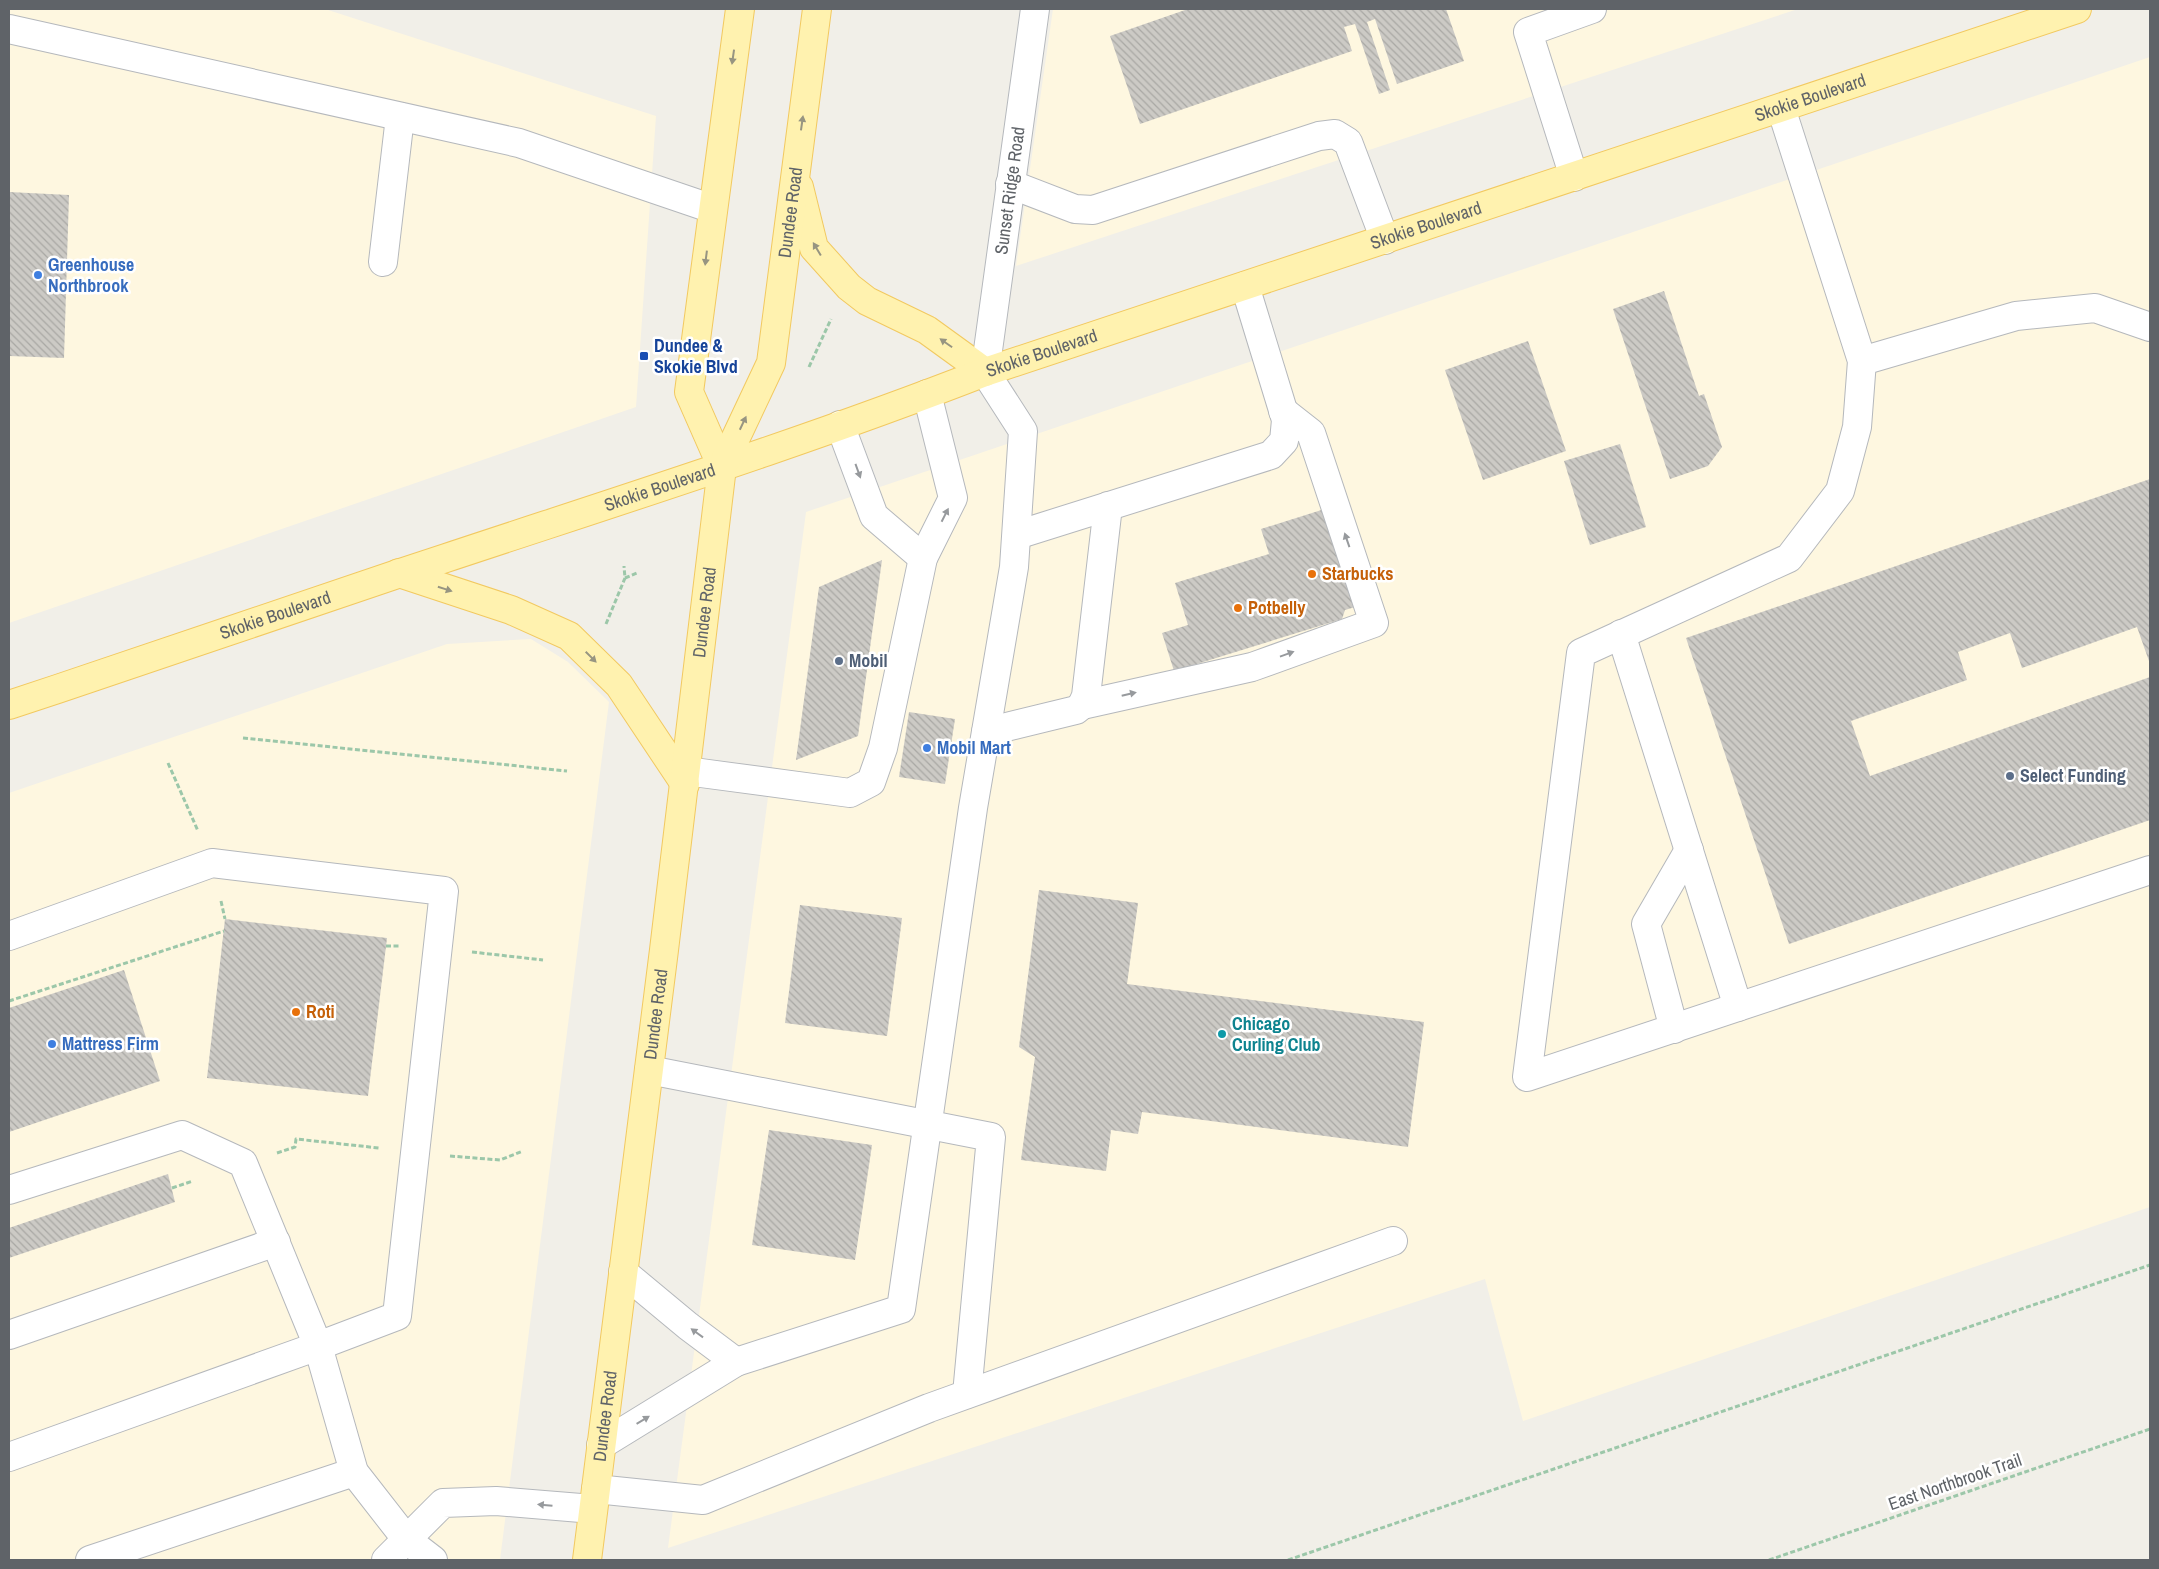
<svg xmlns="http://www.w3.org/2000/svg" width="2159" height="1569" font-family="'Archivo Narrow',sans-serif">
	<defs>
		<pattern id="building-back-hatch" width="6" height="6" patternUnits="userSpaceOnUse" patternTransform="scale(1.25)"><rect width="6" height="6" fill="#cccac5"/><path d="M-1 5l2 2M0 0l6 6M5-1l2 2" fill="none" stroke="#a9a8a4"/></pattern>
	</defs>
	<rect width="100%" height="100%" fill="#f1efe8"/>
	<g fill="#fef7e0">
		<path d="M9 9H325L656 116 636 407 9 623Z"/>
		<path d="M1053 9H1798L1016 266Z"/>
		<path d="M2150 57V1207L1523 1421 1485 1279 668 1548 806 512Z"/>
		<path d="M531 639 568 662 609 702 500 1560H9V793L447 644Z"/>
	</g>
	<g fill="url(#building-back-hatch)">
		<path d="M1188 9H1446L1464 61 1397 84 1375 19 1367 22 1390 90 1379 94 1355 24 1344 27 1352 51 1140 124 1110 36Z"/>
		<path d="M9 192 69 195 64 358 9 356Z"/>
		<path d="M1664 291 1699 396 1704 394 1722 447 1708 466 1670 479 1613 309Z"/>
		<path d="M1528 341 1566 451 1483 480 1445 370Z"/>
		<path d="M1620 444 1646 527 1590 545 1564 461Z"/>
		<path d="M2150 479V664L2137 627 2022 668 2010 633 1958 652 1967 680 1851 721 1870 776 2150 677V820L1789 944 1686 638Z"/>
		<path d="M1331 507 1362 605 1345 610 1342 619 1174 671 1162 633 1188 625 1175 583 1269 554 1261 529Z"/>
		<path d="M882 560 858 736 796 760 819 587Z"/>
		<path d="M909 712 955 719 945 784 899 777Z"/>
		<path d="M1039 890 1138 903 1127 984 1424 1022 1408 1147 1142 1112 1138 1134 1111 1130 1106 1171 1021 1160 1035 1057 1019 1047Z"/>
		<path d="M800 905 902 918 887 1036 785 1023Z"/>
		<path d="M225 919 387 938 368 1096 207 1078Z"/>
		<path d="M124 970 160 1081 9 1132V1008Z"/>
		<path d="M769 1130 872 1145 855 1260 752 1245Z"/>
		<path d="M168 1174 175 1202 9 1258V1228Z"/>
	</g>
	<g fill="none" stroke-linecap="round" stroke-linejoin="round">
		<defs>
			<g id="minor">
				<path d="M9 29 519 143 713 209"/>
				<path d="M1781 108 1862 361 1857 427 1840 491 1789 558 1581 653 1527 1077 2150 870"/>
				<path d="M1574 177 1528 32 1592 9"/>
				<path d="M1010 184 1075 209 1093 210 1319 136 1335 134 1348 142 1385 240"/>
				<path d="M383 262 400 117"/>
				<path d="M1862 361 2016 316 2095 308 2150 327"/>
				<path d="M840 425 874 516 923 558"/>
				<path d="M1017 535 1271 455 1284 441 1286 420 1245 286"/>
				<path d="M1621 634 1738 1007"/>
				<path d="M1082 705 1252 667 1374 623 1311 433 1283 411"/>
				<path d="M986 732 1076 710 1082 705 1086 696 1108 506"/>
				<path d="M686 771 850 793 871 782 883 748 923 558 953 498 927 394"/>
				<path d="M9 936 212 863 444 891 397 1316 318 1346 354 1472 407 1540 433 1560"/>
				<path d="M1674 1029 1646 924 1689 850"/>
				<path d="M649 1070 991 1137 967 1394"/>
				<path d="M9 1190 182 1135 243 1163 318 1346 9 1457"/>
				<path d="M623 1272 688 1326 736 1362"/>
				<path d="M9 1335 276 1242"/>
				<path id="s1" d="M601 1445 736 1362 901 1309 973 808 1014 567 1023 431 985 372 1035 9"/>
				<path d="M596 1489 703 1500 929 1408 1393 1241"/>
				<path d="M90 1560 354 1472"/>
				<path d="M386 1560 443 1503 496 1501 593 1509"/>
			</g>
			<g id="major">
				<path d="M799 187 814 248 849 287 867 301 927 330 985 372"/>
				<path d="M722 467 689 392 740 9"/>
				<path d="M399 573 511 610 569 636 619 685 685 784"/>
				<path id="s2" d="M9 705C155 657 300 606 446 558 627 498 808 441 985 372L2077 9"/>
				<path id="s3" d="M587 1560 664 950 722 467 771 363 817 9"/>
			</g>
		</defs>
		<use href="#minor" stroke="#b5b8bc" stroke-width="30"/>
		<use href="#major" stroke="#f2c960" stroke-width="30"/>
		<g stroke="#9cc7a9" stroke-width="3" stroke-dasharray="5 2.5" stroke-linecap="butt">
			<path d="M809 367 831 319"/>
			<path d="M625 578 637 573"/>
			<path d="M606 624 625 578 624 566"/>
			<path d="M243 738 567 771"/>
			<path d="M168 763 198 831"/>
			<path d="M221 901 225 919"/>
			<path d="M386 946H401"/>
			<path d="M472 952 543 960"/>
			<path d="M9 1001 224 931"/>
			<path d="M277 1153 295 1147 296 1139 379 1148"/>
			<path d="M450 1156 500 1160 523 1151"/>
			<path d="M172 1188 193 1181"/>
			<path d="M1288 1560 2150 1265"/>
			<path d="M1769 1560 2150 1429"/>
		</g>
		<use href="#minor" stroke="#fff" stroke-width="28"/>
		<use href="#major" stroke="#fff2af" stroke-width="28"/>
	</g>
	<defs><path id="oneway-solid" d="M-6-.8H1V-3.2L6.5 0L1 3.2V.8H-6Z" transform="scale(1.25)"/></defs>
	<g fill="#979581">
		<use href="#oneway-solid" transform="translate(733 57) rotate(98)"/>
		<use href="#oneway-solid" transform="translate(802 123) rotate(-82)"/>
		<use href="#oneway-solid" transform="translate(817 249) rotate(-121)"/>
		<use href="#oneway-solid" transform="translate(706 258) rotate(97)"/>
		<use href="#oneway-solid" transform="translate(946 343) rotate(-145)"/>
		<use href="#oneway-solid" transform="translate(743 423) rotate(-65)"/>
		<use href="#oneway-solid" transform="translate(445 589) rotate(18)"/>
		<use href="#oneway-solid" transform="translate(591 657) rotate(45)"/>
	</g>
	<g fill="#979a9d">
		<use href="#oneway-solid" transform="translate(858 471) rotate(70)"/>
		<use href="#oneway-solid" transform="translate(945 515) rotate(-63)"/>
		<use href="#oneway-solid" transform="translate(1347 540) rotate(-109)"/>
		<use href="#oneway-solid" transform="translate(1287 654) rotate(-20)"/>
		<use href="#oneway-solid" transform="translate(1129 694) rotate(-13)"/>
		<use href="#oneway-solid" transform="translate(697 1333) rotate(-144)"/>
		<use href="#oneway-solid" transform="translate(643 1420) rotate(-31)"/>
		<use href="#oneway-solid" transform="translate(545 1505) rotate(-175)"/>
	</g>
	<g fill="#3f7fe0" stroke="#fff" stroke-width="2">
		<circle cx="38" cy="275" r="5"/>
		<circle cx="927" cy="748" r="5"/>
		<circle cx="52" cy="1044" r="5"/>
	</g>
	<rect fill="#1a4fb4" stroke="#fff" stroke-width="2" x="639" y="351" width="10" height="10" rx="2.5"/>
	<g fill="#e8710a" stroke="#fff" stroke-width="2">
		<circle cx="1312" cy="574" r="5"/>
		<circle cx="1238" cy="608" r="5"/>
		<circle cx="296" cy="1012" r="5"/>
	</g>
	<g fill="#5c6f8a" stroke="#fff" stroke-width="2">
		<circle cx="839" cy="661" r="5"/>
		<circle cx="2010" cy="776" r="5"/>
	</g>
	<circle fill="#0f9aa8" stroke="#fff" stroke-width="2" cx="1222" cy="1034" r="5"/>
	<g text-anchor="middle" stroke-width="5" stroke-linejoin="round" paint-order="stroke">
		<g font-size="18" fill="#5f6368" stroke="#fff">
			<text dy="6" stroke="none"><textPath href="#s2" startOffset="1901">Skokie Boulevard</textPath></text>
			<text dy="6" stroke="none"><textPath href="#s1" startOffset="1472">Sunset Ridge Road</textPath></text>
			<text dy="6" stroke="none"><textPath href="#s3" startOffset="1368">Dundee Road</textPath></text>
			<text dy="6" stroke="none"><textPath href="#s2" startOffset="1496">Skokie Boulevard</textPath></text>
			<text dy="6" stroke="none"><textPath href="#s2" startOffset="1091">Skokie Boulevard</textPath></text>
			<text dy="6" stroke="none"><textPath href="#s2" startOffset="686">Skokie Boulevard</textPath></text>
			<text dy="6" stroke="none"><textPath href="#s3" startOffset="955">Dundee Road</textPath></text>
			<text dy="6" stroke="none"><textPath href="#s2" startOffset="281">Skokie Boulevard</textPath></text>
			<text dy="6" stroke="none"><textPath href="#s3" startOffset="550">Dundee Road</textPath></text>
			<text dy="6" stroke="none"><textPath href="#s3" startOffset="145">Dundee Road</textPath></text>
			<text transform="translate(1955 1482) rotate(-19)" y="6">East Northbrook Trail</text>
		</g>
		<g font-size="18" font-weight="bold" fill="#366cbe" stroke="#fff" text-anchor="start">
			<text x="48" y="271">Greenhouse<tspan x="48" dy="21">Northbrook</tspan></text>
			<text x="937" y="754">Mobil Mart</text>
			<text x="62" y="1050">Mattress Firm</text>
		</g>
		<g font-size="18" font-weight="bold" fill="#164399" stroke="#fff" text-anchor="start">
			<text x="654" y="352">Dundee &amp;<tspan x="654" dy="21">Skokie Blvd</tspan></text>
		</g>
		<g font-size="18" font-weight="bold" fill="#c56008" stroke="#fff" text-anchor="start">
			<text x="1322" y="580">Starbucks</text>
			<text x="1248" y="614">Potbelly</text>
			<text x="306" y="1018">Roti</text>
		</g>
		<g font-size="18" font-weight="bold" fill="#4e5e75" stroke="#fff" text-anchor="start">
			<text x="849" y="667">Mobil</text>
			<text x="2020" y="782">Select Funding</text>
		</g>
		<g font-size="18" font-weight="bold" fill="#0d838f" stroke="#fff" text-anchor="start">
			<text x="1232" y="1030">Chicago<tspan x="1232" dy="21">Curling Club</tspan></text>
		</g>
	</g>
	<rect width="2159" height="1569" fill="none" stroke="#5f6368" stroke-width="20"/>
</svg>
